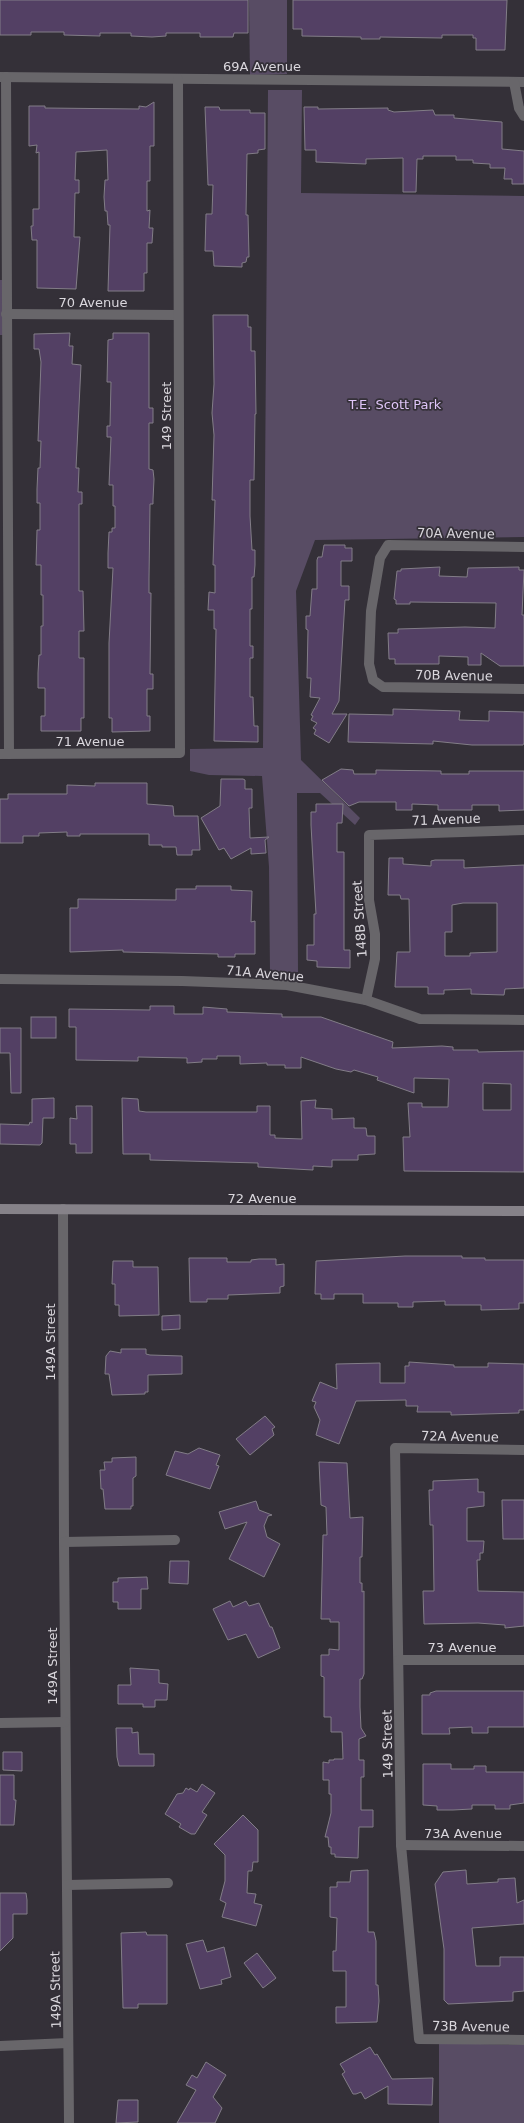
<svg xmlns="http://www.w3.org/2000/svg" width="524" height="2123" font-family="'DejaVu Sans',sans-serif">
	<rect width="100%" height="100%" fill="#343038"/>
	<g fill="#584c64">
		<path d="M249 0H287V74L250 75Z"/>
		<path d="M268 90H302L301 193 524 196V537L315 540 296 591 301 760 360 818 355 825 320 793H297L298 972 270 974 269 867 262 776 209 775 190 771V749L263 748Z"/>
		<path d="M0 280H4L3 335H0Z"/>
		<path d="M439 2043 524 2045V2123H439Z"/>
	</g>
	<g fill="#534064" stroke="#827d87" fill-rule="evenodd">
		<path d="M0 0H248V33H234L233 37H200V33H166V36L152 37 131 36V33H100V36L64 35V32H31V35H0Z"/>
		<path d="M293 0H507L505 50H476V38H473V35H442V38L380 37V39H361V37L302 36V29H293Z"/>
		<path d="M154 102V146H150V181H147V211L150 210 149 228H153L152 243H147V273H144V291H108L110 225H108L107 211H105L104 197 105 180H108L107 150 76 152 75 180H79V193H75L74 237H80L76 289 37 288V240H32L31 226H33V209H39V152L36 153 37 145 29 146V106H45V108L139 109V106L146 107Z"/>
		<path d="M205 107H219L220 110H250V113H265V149L258 150V153L247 154 246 215H248L249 257H247L246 262 242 263V267L214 266 213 251H205L206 214H212L213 185H208Z"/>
		<path d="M304 107H318V109L388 108V110L394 112 433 110 435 115H454V118L502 122V149L524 151V184H512V179H504L505 168H490V164L473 163V160H456V156H423V159H417L416 192H403V158L366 159V164L316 162V150H305Z"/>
		<path d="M213 315H248V327H251V351H255L256 414H255L254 480H250V516L252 550H255V565L254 577H252V609H250V646H253V658H250V697H253L254 726H258V742L214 741 216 629H214V610H208L209 592 215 593V565H213L215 500H212L214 435 212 413 214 384Z"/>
		<path d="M70 333 69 346H73L72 364 81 365 76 468H79L78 492H82V504H79V591H83L84 631H79V658H84V718H81V731H41V716H45V688H38V673L39 655H41V626H43V595H41V565H36L37 530H40V503H37V489L38 468H40L41 441H38L41 362 39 349H34V334Z"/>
		<path d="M113 333H149V408H153V423H149V469L153 470 154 479 153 500V504H150L149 579V593H151L150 674H153V689H147V716H150V731L112 732V718H109V643L113 568H108V553L109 532H112V528H115V506H113V485H109L111 437H107V426H110L111 382H107L108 340 113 339Z"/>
		<path d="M324 545H345V548H352V561H341V586H349V600H345L339 701 332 714H347L329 743 314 734 316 730 313 728 317 723 311 720 313 716 311 715 320 698 310 697 311 678H307L308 630 306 629V616H310L312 589H317V560L318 557H322Z"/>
		<path d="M440 567 439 576 467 577 468 568 519 567V570H524L522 615H524V666H500L481 653V665H468V657L439 656V664H395V659H389L388 633H398V629L465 627 495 628 496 603 410 602V604H396V600L394 599 397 571H401V569Z"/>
		<path d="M393 709 460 711 459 720 489 721V711L524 712V743L523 745H472L433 741V744L348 742 349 714 393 715Z"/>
		<path d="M341 769 353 770 354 774H376V770L441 771V774H469V771H524V810L499 811V805H472V810H438V805L412 804V810H396V802H359L349 806 322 780Z"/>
		<path d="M221 779H243L245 780V789H252V808H249L250 838 269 837 265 840 266 853 251 854V848L231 859 224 848 219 850 201 818 220 806Z"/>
		<path d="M95 783H147V804L173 806 174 816H198L200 850H192V855H177L176 847H162V845H149V834H80V836H67V832L39 833V836H23V843H0V799H8V794H67V785L95 786Z"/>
		<path d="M316 804H343L342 823H337V852H344V950H350V968L317 967V961L307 960V945H314V914H316L311 825V812H316Z"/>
		<path d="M389 858H403V864L431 866V861L435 860H464V868L524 865V988L505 989 504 995 471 994V989L444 990V994H428V987H395L397 952H410L409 899H401L400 895H388ZM463 903H497V952L470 953V956H445V932H452V905Z"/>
		<path d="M196 886H231V890L252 891 251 922 255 921V954H235V957H218V954L123 952V950L70 952V908H78V899L176 900V889H196Z"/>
		<path d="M150 1006H174V1014H203V1007L227 1009V1012L282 1014V1017H321L393 1042 392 1048 442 1046 453 1047V1050H478V1052L524 1051V1172L404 1171 403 1137H410L408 1103H422V1107H448L449 1079 414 1078V1093L377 1080 378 1077 354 1070 351 1072 336 1069 301 1057V1068H285V1065H267V1063L240 1064V1056H217V1059H202V1062L187 1063V1058L138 1057V1061L76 1060V1027H69V1009L150 1010ZM483 1083 511 1084V1110H483Z"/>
		<rect x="31" y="1017" width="25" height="21"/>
		<path d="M0 1028H21V1093H11L10 1053H0Z"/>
		<path d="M54 1098V1118H43L42 1143 40 1145 0 1144V1124L29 1125 30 1122 32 1123V1099Z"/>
		<path d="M122 1098 138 1099 139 1111 146 1112H257V1106H270V1135H275V1138L302 1139 301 1101 316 1100 315 1108 332 1109V1119L354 1118V1128H366L367 1136H375V1154L358 1155V1160H332V1167L313 1166V1170L258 1167V1163L150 1160V1154H123Z"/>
		<path d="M76 1106H92V1153H76V1144H70V1118L77 1119Z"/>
		<path d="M405 1256H462V1258H485V1260H524V1303H519V1309L481 1310V1305H445V1301L413 1302V1307H398V1303H363V1294H334V1299H321V1294H315L316 1261Z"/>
		<path d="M189 1258H227V1262H251V1260L259 1259H276V1265L284 1264V1286L280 1287V1293L228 1295V1299H207V1302H190Z"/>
		<path d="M113 1261H133V1267H158L159 1315 119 1316V1305H115V1284H112Z"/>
		<path d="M180 1315V1329L162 1330V1316Z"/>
		<path d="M121 1349H146V1354L150 1355 182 1356V1374L148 1375V1392H145V1394L112 1395 109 1374H105L106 1356 110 1351 121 1353Z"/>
		<path d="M409 1362 454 1365V1367H488V1363L524 1364V1410H519V1413L451 1415V1412H417L418 1406H406V1400L356 1401 339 1444 316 1435 320 1420 314 1407 316 1402 312 1401 320 1382 337 1389 336 1364 380 1363V1383H405V1366H409Z"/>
		<path d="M265 1416 275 1427 272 1429 274 1435 250 1455 236 1439Z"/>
		<path d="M199 1448 220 1455 216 1465 219 1466 210 1489 166 1475 175 1451 188 1454Z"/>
		<path d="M136 1457V1476L133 1478V1506H131V1509H105L103 1489H101L100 1470H105L104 1462H112V1458Z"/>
		<path d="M319 1462 347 1463 350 1518 363 1517 362 1557H360V1583H362V1592L364 1591V1674L362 1679H360V1707L361 1728 366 1736 359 1739V1760H364V1777H361V1810H373V1827H359L358 1858 335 1857V1854H331V1847H329L328 1837H325L331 1813V1794H329V1780H323V1762L329 1763V1760H334V1759H343L342 1732H331V1717H324V1677L321 1676V1655H329V1649L339 1650V1622H330V1619H321L323 1535H327L326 1507 321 1505Z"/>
		<path d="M478 1479V1492H484V1506L467 1508V1541H484L483 1553H480V1560H477L478 1591 524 1592V1626L505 1628V1625L478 1623 424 1624 423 1591H434L433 1525H430L429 1490H433V1481Z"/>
		<path d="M502 1500H524V1539H503Z"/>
		<path d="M256 1501 259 1510 272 1515 268 1516 264 1526 267 1537 280 1544 264 1577 229 1559 247 1522 225 1529 219 1512Z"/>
		<path d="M170 1561H189L188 1584 169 1583Z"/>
		<path d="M147 1577 148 1589H141V1609H118V1602H113V1582H118V1578Z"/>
		<path d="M230 1601 233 1607 246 1601 249 1606 259 1603 270 1627H272L280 1648 258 1658 246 1634 228 1640 213 1609Z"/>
		<path d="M130 1668 159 1670V1683L168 1684 167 1700H155V1707H143V1704H118V1685H131Z"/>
		<path d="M436 1691H524V1727H488V1733H472V1727L449 1728 450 1734H422V1695H430V1693Z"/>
		<path d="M116 1728H132V1733L138 1732 139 1754H154V1766H119L117 1757Z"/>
		<path d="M3 1752H22V1771L3 1770Z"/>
		<path d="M423 1764H451V1769H474V1766H486V1772H524V1803L510 1805V1809H495V1805H472V1809L453 1810H437V1806L423 1805Z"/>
		<path d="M0 1775H14V1800H16L14 1825H0Z"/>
		<path d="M202 1784 215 1793 202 1812 207 1815 195 1834H191L179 1827 181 1824 165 1814 177 1794 183 1793 186 1788 189 1790 190 1788 197 1792Z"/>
		<path d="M243 1815 258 1830V1862H253L252 1871H248L247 1893 256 1894 254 1903 262 1905 256 1926 222 1917 226 1903 220 1900 225 1881V1855L214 1844Z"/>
		<path d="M368 1870V1932H374L376 1941V1985H378L379 2001 377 2022 336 2023V2007H346V1971H333V1951H336L337 1918 330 1917V1887H337V1882H350L351 1871Z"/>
		<path d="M466 1870 467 1884 498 1882V1879L515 1878 517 1903 524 1900V1924L472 1928 476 1966H500V1957H524V1991L513 1992V2001L448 2004 444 2000V1949L435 1884 443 1872Z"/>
		<path d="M0 1893H26L27 1900V1914H13V1938L0 1951Z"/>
		<path d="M146 1932 147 1935H167V2004H138V2008H123L121 1933Z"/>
		<path d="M203 1940 207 1952 224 1947 231 1977 221 1980 222 1984 200 1989 186 1944Z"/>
		<path d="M257 1953 276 1978 263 1988 244 1963Z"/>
		<path d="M370 2047 375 2055 377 2054 392 2079 433 2078 432 2105 388 2104V2086L365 2099 361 2092 356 2094H353L342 2074 345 2072 340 2064Z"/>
		<path d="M206 2062 226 2075 213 2097 222 2108 215 2123H177L196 2090 186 2085 192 2075 197 2078Z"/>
		<path d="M118 2100H138V2122L116 2123Z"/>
	</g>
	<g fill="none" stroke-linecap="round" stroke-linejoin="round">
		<g stroke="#68666a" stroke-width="10">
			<path d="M0 77 524 82"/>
			<path d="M6 77 9 754"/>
			<path d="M514 82 519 108 524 116"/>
			<path d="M6 314 178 315"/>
			<path d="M524 547 388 545 380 558 371 611 369 664 373 680 383 687 524 689"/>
			<path d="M0 754 180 753 178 79"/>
			<path d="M0 979 182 981 287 985 366 1000 420 1019 524 1020"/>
			<path d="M366 1000 375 959V934L369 900V835L524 830"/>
			<path d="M63 1209 64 1542 69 2123"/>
			<path d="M524 1450 395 1448 401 1845 419 2039 524 2040"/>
			<path d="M64 1542 175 1540"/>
			<path d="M399 1660H524"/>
			<path d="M0 1723 65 1722"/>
			<path d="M401 1845 524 1846"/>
			<path d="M67 1885 168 1883"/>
			<path d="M0 2046 68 2043"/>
		</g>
		<path stroke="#868289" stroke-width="10" d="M0 1209 524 1211"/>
	</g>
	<g text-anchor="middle" stroke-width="3.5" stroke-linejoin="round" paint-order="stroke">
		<g font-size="13" fill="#dad7dd" stroke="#343038">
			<text x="262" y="71">69A Avenue</text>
			<text x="93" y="307">70 Avenue</text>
			<text transform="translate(166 416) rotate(-90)" y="5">149 Street</text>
			<text transform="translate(456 533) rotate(1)" y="5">70A Avenue</text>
			<text transform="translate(454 675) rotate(1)" y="5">70B Avenue</text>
			<text x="90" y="746">71 Avenue</text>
			<text transform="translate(446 819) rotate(-2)" y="5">71 Avenue</text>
			<text transform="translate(359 919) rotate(-94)" y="5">148B Street</text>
			<text transform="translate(265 973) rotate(5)" y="5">71A Avenue</text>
			<text x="262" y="1203">72 Avenue</text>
			<text transform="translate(50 1342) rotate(-90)" y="5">149A Street</text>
			<text transform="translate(460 1436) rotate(1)" y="5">72A Avenue</text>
			<text x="462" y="1652">73 Avenue</text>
			<text transform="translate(52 1666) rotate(-90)" y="5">149A Street</text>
			<text transform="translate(387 1744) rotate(-91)" y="5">149 Street</text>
			<text x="463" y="1838">73A Avenue</text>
			<text transform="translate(55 1990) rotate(-91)" y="5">149A Street</text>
			<text transform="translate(471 2026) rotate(1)" y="5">73B Avenue</text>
		</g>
		<g font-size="13" fill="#dfc5f8" stroke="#343038">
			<text x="395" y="409">T.E. Scott Park</text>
		</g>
	</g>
</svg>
